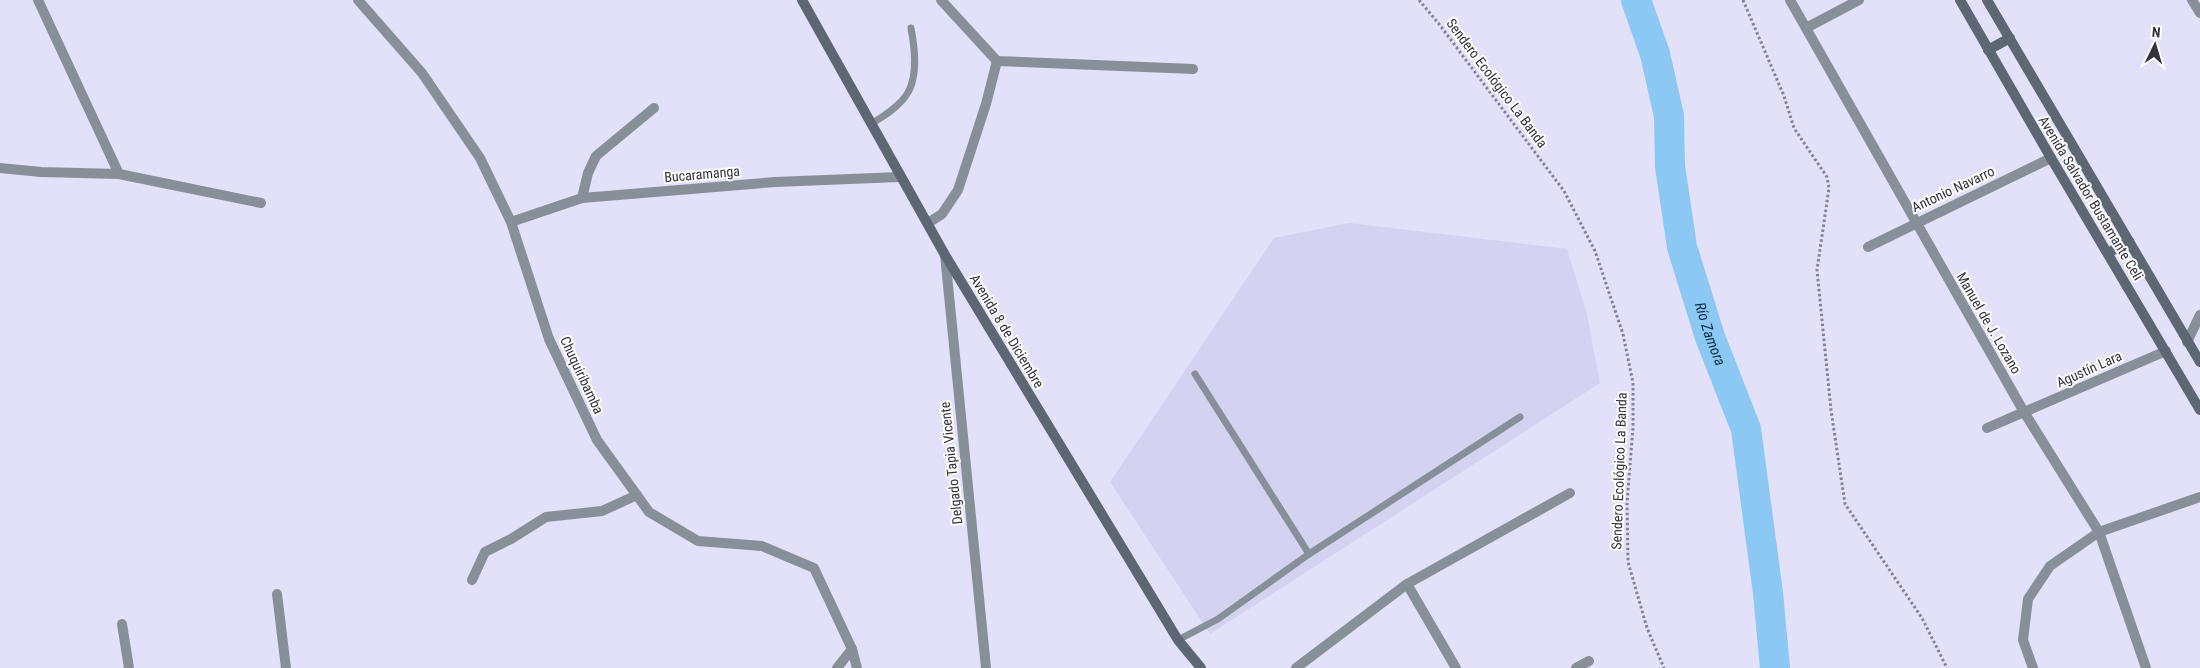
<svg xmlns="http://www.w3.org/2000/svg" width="2200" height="668" font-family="'Roboto Condensed',sans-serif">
	<rect width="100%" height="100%" fill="#e3e0fa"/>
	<path fill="#d5d2f1" d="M1349 223 1567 249 1587 314 1600 383 1210 634 1110 482 1274 238Z"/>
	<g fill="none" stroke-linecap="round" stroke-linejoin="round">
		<path stroke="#8cc8f4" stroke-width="30" id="s1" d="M1636 0 1655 54 1669 116 1670 166 1682 247 1710 337 1746 429 1768 593 1775 668"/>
		<g stroke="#838193" stroke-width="3" stroke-dasharray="2.5 2.5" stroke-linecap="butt">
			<path d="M1419 0 1439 24 1564 191 1595 251 1623 334 1633 383V427L1627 503 1628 562 1647 628 1664 668"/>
			<path d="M1743 0 1784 96 1794 128 1827 177 1829 188 1817 270 1831 410 1845 504 1922 618 1947 668"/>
		</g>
		<g stroke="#878f98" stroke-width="7">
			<path d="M871 124C882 117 896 109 905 97 919 79 915 49 911 28"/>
			<path d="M1195 374 1309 554"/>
			<path d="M1178 640 1218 619 1309 554 1520 417"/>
		</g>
		<g stroke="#878f98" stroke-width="10">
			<path d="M38 0 119 174 261 203"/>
			<path d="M358 0 422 73 480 158 511 222 549 339 597 440 649 512 698 541 762 546 814 568 852 649 857 668"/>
			<path d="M941 0 997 61 1193 69"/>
			<path d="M1790 0 2024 412 2099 532 2146 668"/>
			<path d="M2192 0 2200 13"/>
			<path d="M1806 28 1859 0"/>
			<path d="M0 168 41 172 119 174"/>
			<path d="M582 198 588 173 596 156 654 108"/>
			<path d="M511 222 582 198 775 182 900 177"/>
			<path d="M928 223 942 214 958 190 986 104 997 61"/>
			<path d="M1868 247 2051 158"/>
			<path d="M945 255 986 668"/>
			<path d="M2187 342 2200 315"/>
			<path d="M1987 428 2166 351"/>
			<path d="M472 580 485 552 511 539 546 517 602 511 637 495"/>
			<path d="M1407 584 1456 668"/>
			<path d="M277 594 286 668"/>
			<path d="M122 624 129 668"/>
			<path d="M837 668 852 649"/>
			<path d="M1296 668 1407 584 1570 493"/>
			<path d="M1576 668 1589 661"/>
			<path d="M2033 668 2023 640 2028 599 2050 566 2099 532 2200 497"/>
		</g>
		<g stroke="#5c6773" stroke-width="10">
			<path d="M802 0 945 255 1178 640 1201 668"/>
			<path d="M1960 0 2051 158 2200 410"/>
			<path d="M1987 0 2200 362"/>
			<path d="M1988 50 2010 38"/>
			<path d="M2108 253 2129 241"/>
		</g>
	</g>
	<g text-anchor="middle" stroke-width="4" stroke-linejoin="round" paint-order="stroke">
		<g font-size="14" fill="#35343e" stroke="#fff">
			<text transform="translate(1497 83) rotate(53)" y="5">Sendero Ecológico La Banda</text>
			<text transform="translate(702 174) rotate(-5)" y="5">Bucaramanga</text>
			<text transform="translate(1953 189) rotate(-25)" y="5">Antonio Navarro</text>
			<text transform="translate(2091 198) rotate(59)" y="5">Avenida Salvador Bustamante Celi</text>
			<text transform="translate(1989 323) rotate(60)" y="5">Manuel de J. Lozano</text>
			<text transform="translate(1007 331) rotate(59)" y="5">Avenida 8 de Diciembre</text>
			<text transform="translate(2089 369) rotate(-24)" y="5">Agustín Lara</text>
			<text transform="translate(582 375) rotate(65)" y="5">Chuquiribamba</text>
			<text transform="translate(951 463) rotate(-96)" y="5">Delgado Tapia Vicente</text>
			<text transform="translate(1619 471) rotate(-88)" y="5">Sendero Ecológico La Banda</text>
		</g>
		<g font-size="15" font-style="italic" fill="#0d3046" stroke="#fff">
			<text dy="5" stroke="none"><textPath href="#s1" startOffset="344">Río Zamora</textPath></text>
		</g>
	</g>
	<g transform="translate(2155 45) rotate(5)" stroke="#ffffff" stroke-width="4" paint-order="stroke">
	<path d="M0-4L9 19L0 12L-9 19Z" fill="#35343e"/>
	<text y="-8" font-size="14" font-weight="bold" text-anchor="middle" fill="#35343e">N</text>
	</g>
</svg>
